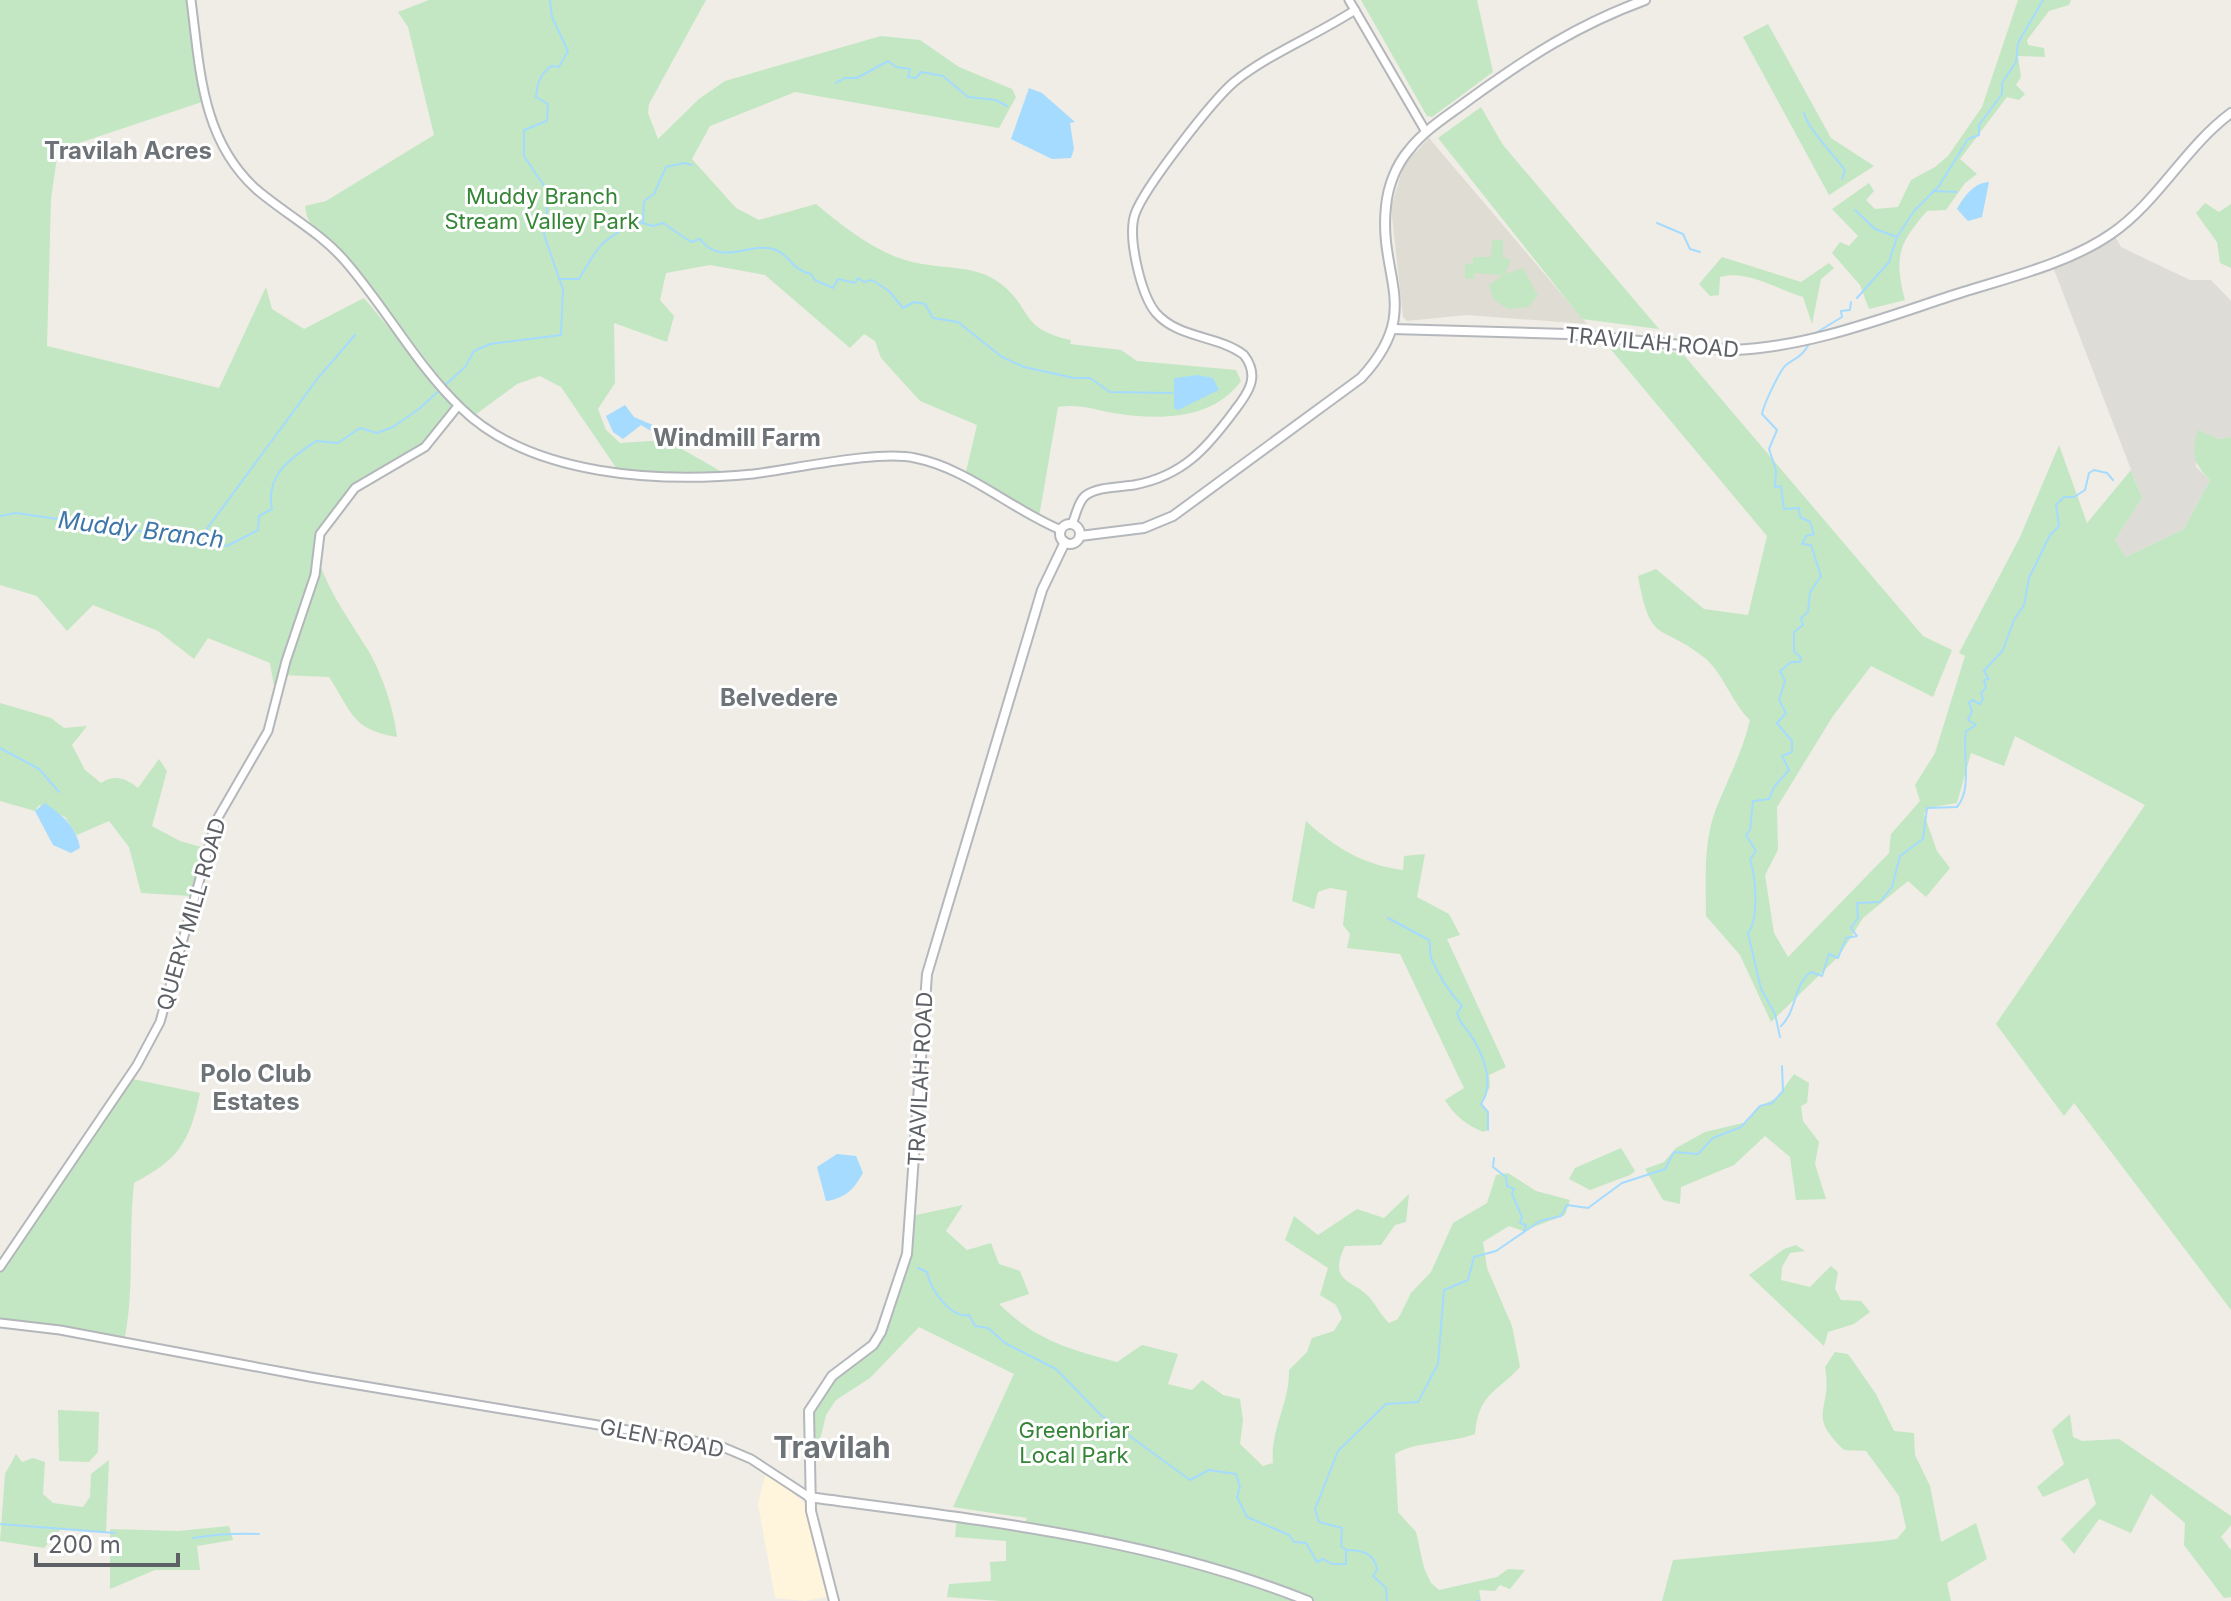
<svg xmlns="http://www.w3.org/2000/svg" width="2231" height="1601" font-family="Inter,sans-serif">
	<rect width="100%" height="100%" fill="#efede5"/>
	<path fill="#fef5dc" d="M766 1472 806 1504 831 1596 805 1601 775 1598 758 1504Z"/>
	<path fill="#dedcd7" d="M2113 233 2121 247 2190 280H2211L2231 301V437L2219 439 2199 431 2196 467 2210 480 2184 529 2126 557 2115 540 2142 498 2051 262Z"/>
	<path fill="#dfdcd3" d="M1429 138 1587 324 1466 315 1407 321 1403 317 1391 207 1404 165Z"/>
	<g fill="#c3e7c2">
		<path d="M0 0H186L202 102 58 150 51 199 47 346 219 388 266 287 272 309 304 329 364 298 452 404C435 457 368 463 339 504 331 515 315 531 316 546 318 577 352 624 368 650 382 674 394 709 397 737 352 730 352 712 329 677L283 675 277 704 270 663 208 638 194 659 158 631 93 605 67 631 37 596 0 585Z"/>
		<path d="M429 0H706L649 104 648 113 658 139 699 99 725 81 881 36 920 40 959 67 1012 89 1016 97 999 128 795 92 710 126 692 159 736 208 759 220 816 204C845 228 880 256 917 263 944 269 978 265 1001 284 1033 309 1019 329 1071 340L1070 344 1121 350 1137 361 1236 370 1241 381C1212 421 1158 420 1113 413 1090 409 1082 404 1058 407L1039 517 965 476 977 425 920 401 881 358 875 341 864 334 850 348 765 275 710 265 666 273 660 300 674 316 667 342 614 323 615 383 598 409 606 430 620 443 666 440 729 476 619 472 561 387 540 376 517 384 475 415C424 367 391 306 345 255 326 233 308 233 305 206L326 201 434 135 408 27 398 12Z"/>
		<path d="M1361 0H1477L1493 72 1432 117 1427 116Z"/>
		<path d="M2018 0H2071L2069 5 2049 11 2027 40 2028 45 2044 48 2045 57 2018 56 2021 77 2016 85 2025 94 2019 100 2007 97 1960 159 1977 174 1965 183 1946 210 1927 211C1898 244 1894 257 1905 300L1869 309 1860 285 1832 253 1840 242 1849 246 1858 236 1832 209 1869 183 1874 191 1866 200 1875 209 1898 207 1911 180 1935 167 1948 156 1982 107Z"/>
		<path d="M1768 24 1831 138 1874 166 1829 195 1743 37Z"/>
		<path d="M1481 107 1503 145 1659 329 1582 319 1438 138Z"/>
		<path d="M2205 203 2219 212 2231 204V268L2220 263 2217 242 2196 213Z"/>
		<path d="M1492 240H1503V257L1511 260 1505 274 1523 268 1538 296 1528 307 1508 309 1493 299 1489 285 1503 275 1474 273V279L1465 278V264L1473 263V257H1491Z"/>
		<path d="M1722 257 1801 282 1829 263 1834 268 1821 279 1812 324 1803 297C1778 290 1748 269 1720 277L1719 295 1710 296 1699 284Z"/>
		<path d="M1608 346 1682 353 1923 636 1952 650 1933 697 1871 666 1833 716 1777 807 1778 850 1765 875 1774 933 1788 957 1889 853 1891 834 1920 801 1915 785 1935 753 1965 656 1959 653 2020 537 2059 445 2087 523 2131 470 2142 498 2115 540 2126 557 2184 529 2210 480C2193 463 2191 454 2198 430L2219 439 2231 437V1310L2074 1103 2064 1116 1996 1024 2145 805 2015 736 2004 766 1971 753 1957 803 1927 808 1924 814 1937 851 1950 868 1926 897 1908 881 1863 918 1839 956 1771 1022 1740 955 1706 916C1706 882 1703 841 1716 809 1728 778 1742 754 1750 720 1732 703 1724 675 1706 659 1660 621 1651 648 1638 576L1656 569 1704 609 1748 615 1767 536Z"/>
		<path d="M0 703 51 718 64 728 87 726 72 745 85 770 101 783C114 774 126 778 138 788L159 759 167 771 152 826 180 841 208 849 191 914 190 896 141 893 129 847 109 821 77 835 65 817 39 805 35 811 0 801Z"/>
		<path d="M1306 821C1335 848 1364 865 1403 870L1404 856 1425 854 1417 897 1449 914 1460 935 1447 939 1506 1067 1489 1075 1490 1087 1481 1104 1488 1112V1130L1483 1132C1465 1124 1455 1116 1445 1100L1464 1088 1400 954 1347 948 1350 934 1343 925 1347 891 1330 888 1318 892 1314 909 1292 901Z"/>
		<path d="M1794 1074 1809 1083 1807 1103 1801 1106 1803 1121 1819 1142 1815 1164 1826 1199 1796 1200 1790 1157 1765 1136 1734 1165 1681 1187 1680 1204 1663 1200 1645 1169 1664 1162 1676 1148 1705 1132 1747 1122 1760 1106 1777 1098Z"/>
		<path d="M128 1078 200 1093C189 1143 180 1158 134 1183 128 1237 135 1288 124 1342L0 1323V1267Z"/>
		<path d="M1621 1148 1635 1171 1630 1175 1590 1190 1569 1179 1575 1168Z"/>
		<path d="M1508 1173 1536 1191 1570 1200 1565 1215 1523 1231 1509 1226 1483 1242 1487 1268 1512 1326 1520 1367C1495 1394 1479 1393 1475 1434 1451 1443 1413 1442 1395 1454L1398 1512 1416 1532 1424 1568 1431 1583 1439 1590 1497 1577 1508 1569 1525 1570 1510 1589 1500 1585 1495 1591 1479 1590 1481 1601H1000L947 1597 949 1584 991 1581 990 1562 1006 1561V1541L955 1537 957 1517 1024 1525 1027 1518 953 1507 1014 1374 919 1327 870 1378 836 1400 826 1415 821 1436 808 1460 809 1411 832 1376 873 1345 897 1292 911 1225 916 1215 963 1205 946 1231 967 1250 991 1243 999 1264 1020 1271 1029 1294 999 1304C1037 1341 1068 1349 1117 1362L1142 1345 1178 1354 1168 1384 1192 1390 1202 1380 1223 1395 1240 1399 1243 1420 1240 1444 1263 1466 1273 1463C1270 1430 1290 1402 1289 1370L1307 1352 1312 1338 1334 1331 1342 1318 1336 1305 1320 1295 1328 1268 1285 1240 1294 1216 1318 1235 1357 1209 1384 1218 1409 1194 1406 1222 1395 1225 1381 1245 1345 1246C1327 1283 1354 1280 1369 1297 1376 1305 1380 1314 1389 1323L1398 1319 1411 1293 1431 1272 1453 1223 1487 1203 1496 1175Z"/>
		<path d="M1796 1245 1805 1251 1790 1253 1782 1267 1781 1280 1810 1287 1831 1266 1838 1272 1835 1289 1841 1300 1861 1301 1870 1312 1854 1324 1828 1332 1824 1346 1749 1275 1784 1249Z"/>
		<path d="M1835 1352 1848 1354 1876 1394 1894 1431 1914 1433 1915 1455 1930 1486 1941 1542 1976 1523 1987 1559 1947 1583 1951 1601H1662L1673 1560 1882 1541 1897 1539 1906 1528 1899 1496 1866 1451 1844 1450C1805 1413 1833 1412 1825 1367Z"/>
		<path d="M58 1410 99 1412 98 1452 89 1462 59 1461Z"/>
		<path d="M2070 1414 2073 1437 2082 1441 2119 1439 2231 1516V1525L2221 1537 2231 1550V1597L2224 1598 2184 1545 2185 1523 2151 1494 2131 1533 2099 1519 2074 1554 2061 1539 2096 1504 2088 1478 2043 1497 2037 1487 2064 1464 2052 1430Z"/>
		<path d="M16 1454 22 1462 33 1458 45 1462 43 1494 53 1503 83 1507 90 1497 91 1474 109 1460 106 1532 61 1529 44 1548 0 1541 5 1474Z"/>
		<path d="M229 1526 233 1540 197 1546 200 1570H155L110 1589V1529L178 1531Z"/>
	</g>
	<g fill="#a5dbff">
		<path d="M1029 88 1042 93 1075 122 1070 123 1074 149 1071 158 1052 159 1011 139Z"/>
		<path d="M1989 182 1982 217 1968 221 1957 209C1963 197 1975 182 1989 182Z"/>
		<path d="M1198 375 1213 378 1219 390 1178 410 1174 408V378Z"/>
		<path d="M625 405 634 417 655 426 651 431 641 425 623 439 613 432 606 416Z"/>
		<path d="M45 803C63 816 76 826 80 848L71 853 53 845 35 811Z"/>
		<path d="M837 1154 856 1156 863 1173C853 1190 846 1198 826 1201L817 1167Z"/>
	</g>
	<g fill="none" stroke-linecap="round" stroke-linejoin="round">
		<g stroke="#a5dbff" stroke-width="2">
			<path d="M836 83 845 78H857L888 61 896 67 910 69 908 77 916 78 921 72 943 76 968 97 996 100 1007 106"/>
			<path d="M1804 113C1808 129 1834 155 1845 170L1842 179"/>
			<path d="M1933 191 1956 192"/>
			<path d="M1855 210 1875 229 1897 237"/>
			<path d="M643 223 644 201 654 194 666 167 684 163 692 165"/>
			<path d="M1657 223 1683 234 1690 249 1700 252"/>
			<path d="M561 279H579C602 240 598 245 636 221L653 226 663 223 691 242 700 239C721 268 752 240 776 250 791 256 790 269 811 274L815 280 833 288 838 279 855 283 858 278 864 282 872 280 889 291 903 308 914 302 925 304 933 318 958 322 1002 357 1024 367 1074 378H1090L1110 392 1172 393"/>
			<path d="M1857 298 1889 262 1897 237 1914 211 1939 186 1968 139 1979 135V125L2002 94V83L2016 62 2018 43 2043 0"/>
			<path d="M1814 334 1842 317 1841 311 1850 310 1851 302"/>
			<path d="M0 516 16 513 140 531 184 543 227 546 258 530 259 516 272 509C265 474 292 458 316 441L338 443 360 428 377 433 393 427 419 409 465 367 474 351 490 344 561 335 563 289 544 235 549 193 524 156V130L547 121 548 104 536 97C537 83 540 75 551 66L559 67 568 51 552 17 550 0"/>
			<path d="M198 541 318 378 355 335"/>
			<path d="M0 748 39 769 59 792"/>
			<path d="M1388 918 1429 940C1431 946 1429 955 1432 960 1439 976 1450 993 1462 1006L1457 1013 1460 1021C1478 1042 1498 1079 1481 1104L1488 1112V1130"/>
			<path d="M1781 1026C1797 1011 1793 985 1811 972L1822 976 1829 954 1838 958 1846 938 1857 936 1851 928 1858 918 1857 903 1880 902 1892 887 1900 856 1923 839 1927 808 1957 807C1973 788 1962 754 1966 731L1976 725 1968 720 1972 711 1969 703 1972 700 1980 704 1983 699 1981 693 1986 687 1984 680 1989 679 1984 671 2003 650 2014 620 2024 605 2029 578 2050 535 2059 526 2056 505 2064 497H2074L2085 490 2089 473 2094 470 2107 473 2113 480"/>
			<path d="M1780 1037 1775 1014 1761 989 1748 933C1759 920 1756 876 1750 860L1756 851 1746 835 1750 830 1753 801 1769 799 1774 787 1789 770 1782 756 1792 752V741L1777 723 1786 713 1779 700 1785 681 1780 671 1791 662H1800L1801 658 1794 651V632L1803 625 1801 618 1808 612 1810 592 1821 576 1811 545 1802 544 1806 536 1814 534 1810 522 1800 517 1799 508 1784 509 1781 486 1775 487 1776 470 1769 449 1777 430 1762 414C1763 406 1780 370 1786 365 1795 358 1802 357 1809 344"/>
			<path d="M1494 1158 1493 1167 1506 1177 1507 1186 1514 1189 1512 1194 1522 1217 1520 1223 1526 1225 1524 1231"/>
			<path d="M918 1268 927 1272C930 1289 951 1319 969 1315L975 1326 988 1328 1005 1343 1056 1369 1101 1415 1190 1480 1209 1470 1236 1474 1240 1487 1237 1497 1247 1517 1289 1535 1294 1542 1306 1543 1317 1562 1323 1559 1332 1564H1346V1550"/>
			<path d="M0 1524 115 1533"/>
			<path d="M193 1538C217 1534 236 1533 259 1534"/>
			<path d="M1387 1601 1386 1588 1373 1576 1377 1570C1375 1552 1360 1550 1346 1550L1341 1546 1342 1528 1319 1522 1315 1509 1338 1451 1386 1404 1418 1402 1438 1364 1444 1290 1468 1280 1474 1257 1496 1251 1540 1221 1561 1216 1567 1205 1588 1208 1622 1183 1665 1169 1674 1152 1698 1154 1713 1138 1741 1127 1760 1106 1772 1103 1783 1091 1782 1066"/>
			<path d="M1477 1601H1479"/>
		</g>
		<defs>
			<g id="tertiary">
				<path d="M191 0C200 68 201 139 256 189 285 214 320 232 345 261 386 308 416 365 461 408 531 477 661 483 753 474 794 469 878 450 915 458 967 468 1012 510 1061 530"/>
				<path d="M1349 0 1426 132"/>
				<path d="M1072 524C1076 515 1078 502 1085 496 1096 487 1120 487 1134 485 1183 476 1207 448 1235 410 1249 392 1260 376 1244 355 1218 335 1179 339 1156 313 1141 295 1127 237 1135 214 1144 188 1212 101 1234 82 1270 53 1317 35 1355 10"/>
				<path d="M0 1267 137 1065 160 1022 216 821 268 731 286 661 315 575 320 534 355 488 425 447 458 406"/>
				<path d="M0 1323 60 1330 310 1377 718 1445 751 1459 809 1497"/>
			</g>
			<g id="secondary">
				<path d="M1392 329 1567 334 1733 350C1812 347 1888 316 1963 292 2011 277 2069 263 2111 234 2158 202 2185 147 2231 113"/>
				<circle cx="1070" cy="534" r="10"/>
				<path d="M1080 536 1144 528 1173 516 1361 378C1424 310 1378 278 1386 206 1388 186 1396 165 1409 150 1425 129 1449 115 1470 99 1528 57 1577 25 1645 0"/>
				<path d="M809 1497C977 1520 1149 1537 1308 1601"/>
				<path d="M834 1601 811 1511 809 1411 832 1376 873 1345 881 1332 907 1254 927 974 1042 590 1065 542"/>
			</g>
		</defs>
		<use href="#tertiary" stroke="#b3b6ba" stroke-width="11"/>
		<use href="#secondary" stroke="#b4b8bd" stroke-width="12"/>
		<use href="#tertiary" stroke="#fff" stroke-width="7"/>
		<use href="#secondary" stroke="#fff" stroke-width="8"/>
	</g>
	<g text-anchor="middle" stroke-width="6" stroke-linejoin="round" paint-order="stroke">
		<g font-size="22" fill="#358536" stroke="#fff">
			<text x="542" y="204">Muddy Branch<tspan x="542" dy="25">Stream Valley Park</tspan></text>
			<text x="1074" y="1438">Greenbriar<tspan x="1074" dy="25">Local Park</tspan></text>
		</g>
		<g font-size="22" fill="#5d6166" stroke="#fff">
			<text transform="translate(1652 342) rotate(5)" y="8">TRAVILAH ROAD</text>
			<text transform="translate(191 914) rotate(-74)" y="8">QUERY MILL ROAD</text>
			<text transform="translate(920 1079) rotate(-87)" y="8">TRAVILAH ROAD</text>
			<text transform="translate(662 1438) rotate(11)" y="8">GLEN ROAD</text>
		</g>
		<g font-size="24" font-weight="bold" fill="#6e7378" stroke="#fff">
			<text x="128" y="159">Travilah Acres</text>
			<text x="737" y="446">Windmill Farm</text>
			<text x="779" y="706">Belvedere</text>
			<text x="256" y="1082">Polo Club<tspan x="256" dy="28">Estates</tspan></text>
		</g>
		<g font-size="24" font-style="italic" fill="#3e76a9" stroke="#fff">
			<text transform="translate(141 530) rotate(7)" y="8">Muddy Branch</text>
		</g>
		<g font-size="30" font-weight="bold" fill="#6e7378" stroke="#fff">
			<text x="832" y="1458">Travilah</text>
		</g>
	</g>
	<path d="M36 1553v12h142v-12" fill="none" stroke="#5d6166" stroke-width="4"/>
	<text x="48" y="1553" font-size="24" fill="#5d6166" stroke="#ffffff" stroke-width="6" paint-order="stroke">200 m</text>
</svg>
